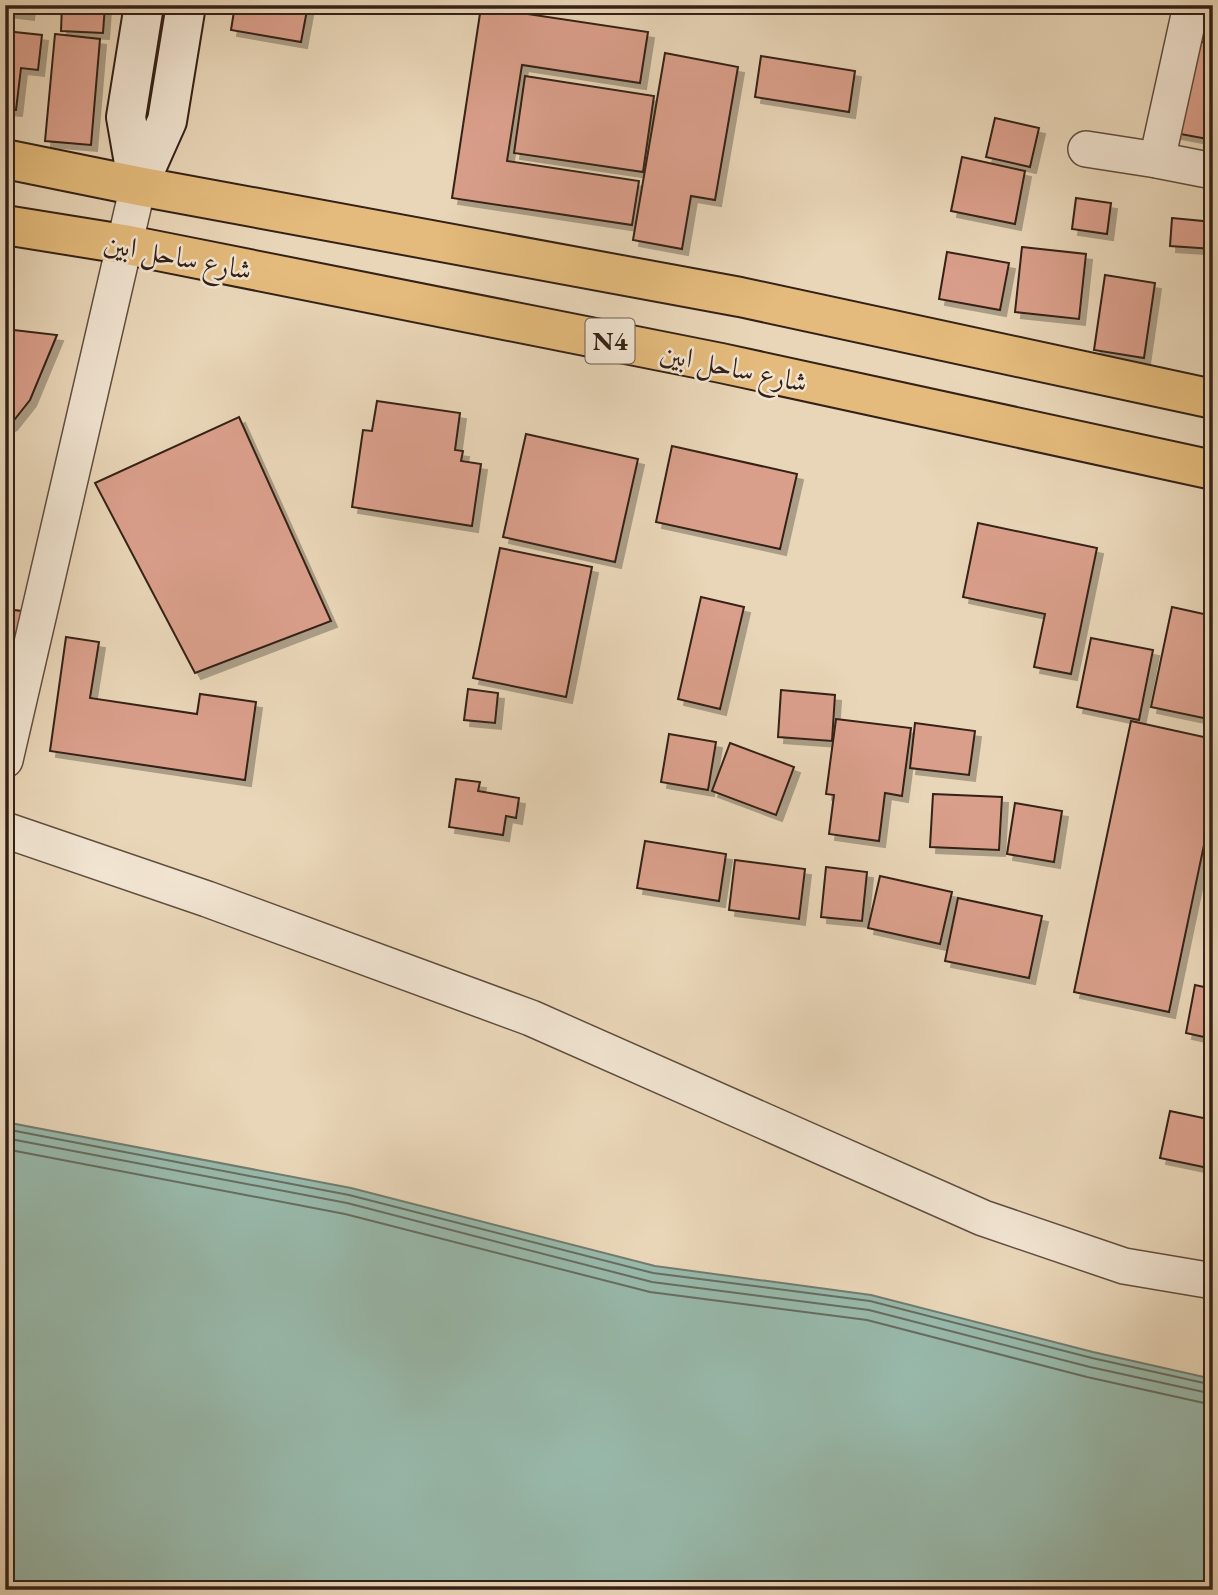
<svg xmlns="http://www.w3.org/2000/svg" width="1218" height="1595" font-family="'EB Garamond',Amiri,serif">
	<defs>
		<filter id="shadow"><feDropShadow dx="6" dy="6" stdDeviation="0" flood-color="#0004"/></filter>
	</defs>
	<rect width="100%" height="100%" fill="#e9d6b8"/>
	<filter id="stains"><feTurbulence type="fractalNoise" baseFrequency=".00286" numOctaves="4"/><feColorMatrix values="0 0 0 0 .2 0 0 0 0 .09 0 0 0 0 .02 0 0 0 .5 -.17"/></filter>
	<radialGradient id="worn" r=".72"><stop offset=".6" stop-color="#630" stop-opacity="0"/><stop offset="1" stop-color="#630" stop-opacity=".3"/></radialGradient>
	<path fill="#98b9ab" stroke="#707c70" stroke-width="2" d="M5 1122 351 1188 655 1266 871 1295 1093 1352 1213 1379V1590H5Z"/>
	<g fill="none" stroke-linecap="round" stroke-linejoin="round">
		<g stroke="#666d61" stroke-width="2">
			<path d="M5 1129 349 1195 653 1273 870 1301 1092 1358 1213 1385"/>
			<path d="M5 1138 347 1203 652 1282 869 1310 1090 1367 1213 1394"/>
			<path d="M5 1149 345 1214 650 1292 867 1320 1087 1377 1213 1405"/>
		</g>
	</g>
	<g fill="#da9f8b" stroke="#342117" stroke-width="2" filter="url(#shadow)">
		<path d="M5 5H29L28 14 5 11Z"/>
		<path d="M62 5H105L103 33 61 31Z"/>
		<path d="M235 5H308L301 42 231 30Z"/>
		<path d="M481 7 648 32 640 83 522 65 507 161 639 181 632 225 452 198Z"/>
		<path d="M5 31 42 35 38 70 21 68 16 110 5 109Z"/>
		<path d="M55 34 100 39 91 145 45 141Z"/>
		<path d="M1191 40 1213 44V140L1175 133Z"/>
		<path d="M665 53 738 67 715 200 691 196 682 249 633 240Z"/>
		<path d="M761 56 855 71 849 112 755 97Z"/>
		<path d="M525 76 654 96 643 172 514 153Z"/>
		<path d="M995 118 1039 128 1030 167 986 157Z"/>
		<path d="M962 157 1025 171 1015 224 951 211Z"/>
		<path d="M1076 198 1111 203 1107 234 1072 229Z"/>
		<path d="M1172 218 1213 222V249L1170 246Z"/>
		<path d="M1022 247 1086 254 1079 319 1015 312Z"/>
		<path d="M947 252 1009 263 1000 310 939 299Z"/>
		<path d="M1105 275 1155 283 1144 358 1094 350Z"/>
		<path d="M5 329 57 335 30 400 11 424 5 427Z"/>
		<path d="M377 401 460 413 455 450 463 451 461 461 481 464 472 526 352 507 363 430 372 431Z"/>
		<path d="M239 417 331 621 195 673 95 483Z"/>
		<path d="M526 434 638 459 615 562 503 537Z"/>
		<path d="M672 446 797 474 780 549 656 522Z"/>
		<path d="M978 523 1097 548 1071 674 1034 667 1045 614 963 597Z"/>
		<path d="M500 548 592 567 566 697 473 678Z"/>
		<path d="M701 597 744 607 720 709 678 699Z"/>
		<path d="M1172 607 1213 616V720L1151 707Z"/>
		<path d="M5 609 22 611 17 658 5 657Z"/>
		<path d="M66 637 99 642 90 698 197 714 200 694 256 702 245 780 50 751Z"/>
		<path d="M1091 638 1153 650 1139 720 1077 707Z"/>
		<path d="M468 689 498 693 495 723 464 720Z"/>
		<path d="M781 690 835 695 832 741 778 737Z"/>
		<path d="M836 719 911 728 902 796 885 793 879 841 829 834 834 795 826 794Z"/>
		<path d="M1131 721 1213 739V802L1169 1012 1074 992Z"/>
		<path d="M915 723 975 731 969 775 910 768Z"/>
		<path d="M669 734 716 742 708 790 661 782Z"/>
		<path d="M730 743 794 767 776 815 712 791Z"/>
		<path d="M456 779 480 782 478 791 519 798 516 818 506 816 503 835 449 827Z"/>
		<path d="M933 794 1002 797 999 850 930 847Z"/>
		<path d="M1015 803 1062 811 1054 862 1007 854Z"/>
		<path d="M645 841 726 854 719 901 637 888Z"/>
		<path d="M735 860 805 869 799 919 729 910Z"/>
		<path d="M826 867 867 872 862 921 821 917Z"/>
		<path d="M880 876 952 892 940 944 868 928Z"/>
		<path d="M958 898 1042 916 1029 978 945 961Z"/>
		<path d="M1195 985 1213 989V1039L1186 1033Z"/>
		<path d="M1170 1111 1213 1120V1169L1160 1158Z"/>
	</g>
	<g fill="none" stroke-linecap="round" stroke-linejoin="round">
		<defs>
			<g id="minor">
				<path d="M1086 149 1157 160 1213 171"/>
				<path d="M1157 160 1191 6"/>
				<path d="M5 760 138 186"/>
				<path d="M5 830 207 899 531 1018 983 1218 1124 1266 1213 1281"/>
			</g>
			<g id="secondary">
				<path d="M138 186 167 121 186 5"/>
				<path d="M138 186 126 117 144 5"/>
			</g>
			<g id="trunk">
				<path d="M5 159 138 186 740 297 1213 399"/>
				<path d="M5 225 123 244 721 363 1213 470"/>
			</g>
		</defs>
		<use href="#minor" stroke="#614e3f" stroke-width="38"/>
		<use href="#secondary" stroke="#342117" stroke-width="42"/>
		<use href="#trunk" stroke="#342117" stroke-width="42"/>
		<use href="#minor" stroke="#f1e4d1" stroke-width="35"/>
		<use href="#secondary" stroke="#f1e4d1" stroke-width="38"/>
		<use href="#trunk" stroke="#e4bb7c" stroke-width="38"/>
	</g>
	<g text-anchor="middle" stroke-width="5" stroke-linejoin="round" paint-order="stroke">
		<rect fill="#f1e4d1" stroke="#6d5c4f" stroke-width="2" x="585.5" y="318.5" width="49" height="45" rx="5"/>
		<g font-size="26" font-weight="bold" fill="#342117">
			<text x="610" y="350">N4</text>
		</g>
		<g font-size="28" fill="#342117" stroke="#f1e4d1">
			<text transform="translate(178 256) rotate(11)" y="10">شارع ساحل ابين</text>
			<text transform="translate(734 367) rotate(12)" y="10">شارع ساحل ابين</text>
		</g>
	</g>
	<rect width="1218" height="1595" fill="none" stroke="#e9d6b8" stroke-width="28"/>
	<rect x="7" y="7" width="1204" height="1581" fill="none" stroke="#342117" stroke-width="3.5"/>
	<rect x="14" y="14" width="1190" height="1567" fill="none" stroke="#342117" stroke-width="2"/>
	<rect width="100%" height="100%" filter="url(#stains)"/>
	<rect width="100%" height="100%" fill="url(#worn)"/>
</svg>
